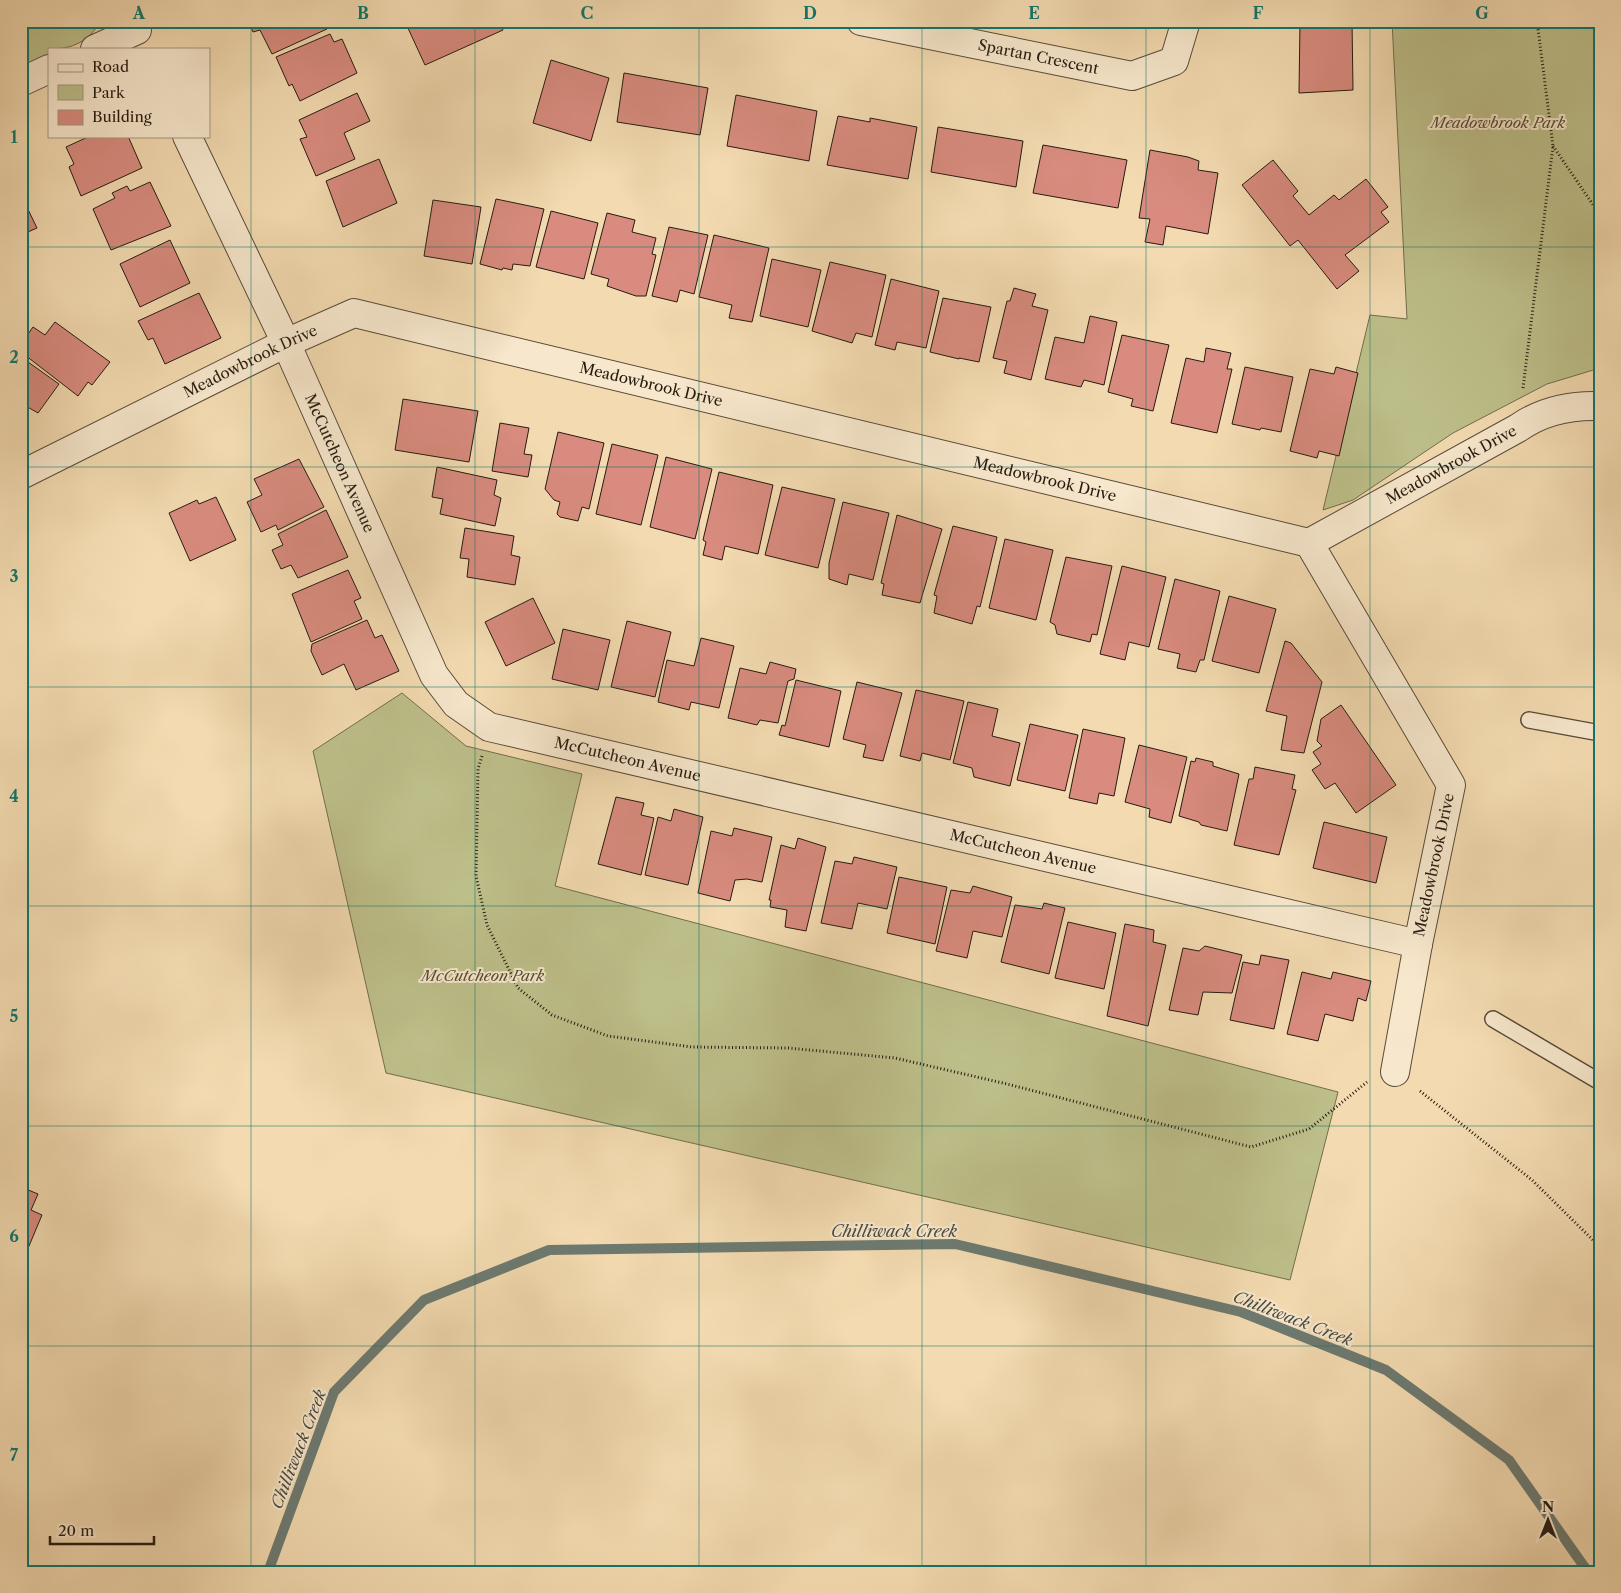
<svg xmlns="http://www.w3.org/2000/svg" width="1621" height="1593" font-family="'Libre Caslon Text',serif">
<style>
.green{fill:#bdbf8a;stroke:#726d4e}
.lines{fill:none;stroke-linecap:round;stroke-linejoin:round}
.stream{stroke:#6d7a71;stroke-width:10}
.building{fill:#d88b7e;stroke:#261b11}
.service-casing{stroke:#594b39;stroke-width:18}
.minor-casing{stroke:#594b39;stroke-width:30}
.path{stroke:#261b11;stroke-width:3;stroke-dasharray:1 2.5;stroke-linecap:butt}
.service{stroke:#f7e7cc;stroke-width:15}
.minor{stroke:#f7e7cc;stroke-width:28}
.grid{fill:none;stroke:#0f766e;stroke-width:1;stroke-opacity:0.55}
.labels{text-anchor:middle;stroke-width:4;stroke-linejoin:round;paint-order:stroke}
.street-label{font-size:15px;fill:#261b11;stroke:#f7e7cc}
.park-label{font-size:15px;font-style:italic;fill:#534c35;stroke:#f7e7cc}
.water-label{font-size:16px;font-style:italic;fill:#494b41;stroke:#f7e7cc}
.neatline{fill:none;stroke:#0f766e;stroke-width:2}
.grid-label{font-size:16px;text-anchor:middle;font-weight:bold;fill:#0f766e}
</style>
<rect width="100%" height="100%" fill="#f3dab0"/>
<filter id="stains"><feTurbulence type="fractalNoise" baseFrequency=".004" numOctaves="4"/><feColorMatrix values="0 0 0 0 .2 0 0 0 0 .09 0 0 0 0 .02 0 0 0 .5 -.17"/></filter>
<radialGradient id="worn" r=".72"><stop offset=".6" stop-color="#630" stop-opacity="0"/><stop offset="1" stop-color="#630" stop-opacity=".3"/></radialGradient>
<path class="green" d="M21 21H101C88 42 73 49 49 49V56L28 65 21 50Z
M1392 21H1600V368L1547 384 1453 433 1353 500 1323 510 1370 315 1407 319Z
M402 693 466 746 582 774 555 886 1338 1092 1290 1280 386 1073 313 751Z"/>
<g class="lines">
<path class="stream" d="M268 1572 334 1392 424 1300 549 1250 955 1244 1241 1312 1386 1370 1509 1460 1588 1572"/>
</g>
<path class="building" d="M248 21H324L327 29 272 54 260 30 253 32Z
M417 21H499L503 30 425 65 407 26Z
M1300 21H1352L1353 90 1299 93Z
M330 34 334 42 342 39 357 73 300 101 292 84 289 86 276 57Z
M551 60 609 78 591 141 533 123Z
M624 73 708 88 700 135 617 122Z
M357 93 370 121 344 133 355 159 316 176 300 139 307 137 299 120Z
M736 95 817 111 809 161 727 146Z
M838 116 870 122V118L917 127 908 179 827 165Z
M938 127 1023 141 1016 187 931 172Z
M90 136H128L142 168 81 196 69 167 74 164 66 147Z
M1043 145 1127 160 1118 208 1033 193Z
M1150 150 1188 157 1199 161 1198 170 1218 173 1208 234 1166 226 1163 245 1145 242 1150 219 1139 218Z
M379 159 397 203 343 227 326 181Z
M1273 160 1298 191 1293 196 1309 215 1334 195 1339 200 1366 179 1388 207 1381 212 1389 222 1345 255 1359 271 1337 289 1298 240 1290 246 1242 185Z
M150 182 171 226 111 250 93 209 115 198 112 193 127 186 130 191Z
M21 195 37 228 21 235Z
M496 199 544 209 530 266 513 264 512 270 503 268 502 270 480 264Z
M433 200 481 207 472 264 424 256Z
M551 211 598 223 584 279 536 267Z
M607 213 635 220 632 232 656 238 652 254 656 255 646 296H636L607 286 609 279 591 274Z
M669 227 708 235 694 294 680 290 677 302 652 296Z
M714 235 769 248 752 322 729 318 732 305 699 297Z
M170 240 190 283 140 307 120 264Z
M772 259 821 270 808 327 760 316Z
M830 262 886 275 872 337 856 333 852 343 812 331Z
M891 279 939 291 926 348 897 342 895 350 875 345Z
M1014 288 1036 294 1032 306 1048 310 1031 380 1004 373 1007 361 993 358 1007 301H1010Z
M199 293 221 338 165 364 153 338 148 340 138 321Z
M943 298 991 307 979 362 959 358V359L930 352Z
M1090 316 1117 322 1104 385 1084 380 1081 387 1045 379 1055 337 1084 343Z
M55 322 110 362 92 385 88 382 78 396 21 352V344L33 327 45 335Z
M1122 335 1169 345 1153 411 1131 406 1133 399 1108 392Z
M1206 348 1231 353 1227 369H1232L1217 433 1171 423 1186 358 1204 362Z
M21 357 59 384 38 413 24 405 21 409Z
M1245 367 1293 377 1281 432 1261 428 1260 430 1232 424Z
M1336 367 1358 373 1339 456 1319 451 1317 458 1290 451 1310 369 1334 374Z
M403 399 478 411 469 462 395 450Z
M500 423 529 428 524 454 532 455 528 477 492 471Z
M558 432 604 443 589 509 582 507 578 521 560 517 557 514 560 502 554 500 545 489Z
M612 444 658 455 641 525 596 514Z
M666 457 712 469 695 539 650 527Z
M299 459 324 507 278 530 276 525 261 532 247 502 262 495 254 479Z
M437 467 497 480 494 495 501 498 495 526 440 514 443 499 432 497Z
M719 472 773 485 758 554 725 546 722 560 703 555 706 542 703 540Z
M782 487 835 499 818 568 765 555Z
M216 497 236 540 190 561 169 513 197 500 199 504Z
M843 502 889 513 873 580 849 574 847 585 829 579V563Z
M326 510 348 557 298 578 291 565 281 569 272 550 283 545 278 534Z
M897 515 942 529 920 603 882 595 884 584 881 583Z
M953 526 997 537 980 607 977 606 972 624 934 613 937 596 934 595Z
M465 528 514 536 511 555 520 557 515 585 467 577 469 559 460 558Z
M1005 539 1053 550 1036 620 989 608Z
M1066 557 1112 566 1097 635 1092 634 1090 642 1057 634 1055 625 1050 622Z
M1122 566 1166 577 1149 647 1129 642 1125 660 1100 654Z
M348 570 361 598 354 601 362 619 311 642 292 594Z
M1175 579 1220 591 1204 660H1200L1196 672 1177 668 1180 654 1158 649Z
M1229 596 1276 609 1259 673 1212 661Z
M533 598 555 643 506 666 485 622Z
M367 620 375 638 382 635 399 671 356 690 344 664 322 675 311 651 312 644Z
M627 621 671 632 655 697 611 687Z
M563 629 610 640 598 690 552 679Z
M701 638 734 646 719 708 691 702 689 710 658 702 667 660 694 666Z
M1285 641 1291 643 1322 682 1304 753 1281 750 1287 716 1266 711Z
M770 662 796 669 794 679 788 681 778 723 760 720 757 725 728 718 740 668 766 674Z
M796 680 841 691 829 747 779 735 782 725 785 726Z
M857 682 902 693 883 761 863 757 866 745 843 739Z
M916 690 964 701 950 760 922 753 920 761 900 756Z
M968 702 998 709 992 736 1020 743 1010 786 974 777 972 768 953 763Z
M1341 705 1396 785 1356 813 1335 783 1325 789 1312 770 1321 764 1313 752 1322 746 1317 741 1321 719Z
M1030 724 1078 735 1065 791 1017 780Z
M1083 729 1125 738 1114 796 1099 793 1097 804 1069 798Z
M1139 745 1187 757 1171 823 1149 817 1150 809 1125 802Z
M1196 758 1213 762V766L1239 774 1227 831 1201 825 1199 822 1179 816 1191 761 1195 762Z
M1255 767 1295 775 1292 789 1296 790 1279 855 1234 845 1249 779H1253Z
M616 797 644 803 641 815 654 818 641 875 598 864Z
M674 809 703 817 688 885 645 875 658 817 671 821Z
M1324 822 1387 837 1376 883 1313 868Z
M734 828 772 837 762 882 747 879 735 880 730 901 698 893 711 831 732 836Z
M798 838 826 847 806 931 785 927 787 910 770 907 771 900H769L781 845 795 849Z
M854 857 897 867 887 909 858 903 852 929 821 923 835 861 852 864Z
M899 877 947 887 935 944 887 933Z
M973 886 1012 897 1002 937 973 931 967 958 936 951 951 890 970 893Z
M1044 903 1065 908 1049 974 1001 962 1015 905 1042 909Z
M1068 922 1116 933 1104 989 1055 978Z
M1125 924 1154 930 1153 942 1166 945 1148 1026 1107 1016Z
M1205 946 1242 955 1232 993 1203 992 1198 1015 1169 1010 1183 948 1199 951Z
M1261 955 1289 960 1274 1029 1230 1020 1243 962 1259 965Z
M1302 972 1331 979 1333 972 1371 981 1366 1001 1358 998 1353 1021 1325 1014 1318 1041 1287 1034Z
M21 1187 38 1194 31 1210 42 1215 21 1265Z"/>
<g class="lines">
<g class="service-casing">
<path id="service" d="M1529 720 1600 733
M1493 1019 1600 1082"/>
</g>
<g class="minor-casing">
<g id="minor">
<path id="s1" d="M861 21 1132 76 1174 61 1186 21"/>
<path d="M95 49 137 30"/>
<path d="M21 82 49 69"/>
<path id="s2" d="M187 136 286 343 434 675 456 704 489 727 1418 944"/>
<path id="s3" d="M21 475 286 343 354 313 1309 543 1518 428C1542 411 1571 405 1600 406"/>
<path d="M1309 543 1451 785 1418 944 1395 1072"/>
</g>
</g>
<path class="path" d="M1553 146 1600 215
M1523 388 1553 146 1537 21
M482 756 478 769 476 876 487 925 518 988 552 1015 608 1036 692 1047 788 1048 895 1058 1007 1084 1251 1147 1309 1129 1367 1082
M1420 1091 1532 1180 1600 1247"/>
<use href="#service" class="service"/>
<use href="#minor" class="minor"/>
</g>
<path class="grid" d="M251 21V1572M475 21V1572M699 21V1572M922 21V1572M1146 21V1572M1370 21V1572M21 247H1600M21 467H1600M21 687H1600M21 906H1600M21 1126H1600M21 1346H1600"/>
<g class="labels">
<g class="street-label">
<text dy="5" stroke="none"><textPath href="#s1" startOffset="181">Spartan Crescent</textPath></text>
<text dy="5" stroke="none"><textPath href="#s3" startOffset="256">Meadowbrook Drive</textPath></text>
<text dy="5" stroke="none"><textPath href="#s3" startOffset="676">Meadowbrook Drive</textPath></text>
<text dy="5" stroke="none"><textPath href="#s2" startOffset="361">McCutcheon Avenue</textPath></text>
<text dy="5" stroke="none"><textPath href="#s3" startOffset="1515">Meadowbrook Drive</textPath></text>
<text dy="5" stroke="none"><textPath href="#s3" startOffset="1081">Meadowbrook Drive</textPath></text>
<text dy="5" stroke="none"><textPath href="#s2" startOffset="812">McCutcheon Avenue</textPath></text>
<text dy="5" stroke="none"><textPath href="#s2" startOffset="1218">McCutcheon Avenue</textPath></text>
<text transform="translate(1434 865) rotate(-78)" y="5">Meadowbrook Drive</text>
</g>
<g class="park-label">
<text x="1498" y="128">Meadowbrook Park</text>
<text x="483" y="981">McCutcheon Park</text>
</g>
<g class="water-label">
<text x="894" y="1237">Chilliwack Creek</text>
<text transform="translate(1293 1318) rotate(21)" y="6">Chilliwack Creek</text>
<text transform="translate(298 1449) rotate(-69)" y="6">Chilliwack Creek</text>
</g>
</g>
<rect width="1621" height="1593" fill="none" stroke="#f3dab0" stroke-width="55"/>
<rect x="48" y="48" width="162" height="90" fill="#f7e7cc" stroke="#a39581"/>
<rect x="58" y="64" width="25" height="8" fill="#f7e7cc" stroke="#a39581"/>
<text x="92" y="72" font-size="15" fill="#261b11">Road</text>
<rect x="58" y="85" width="25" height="15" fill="#bdbf8a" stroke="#a39581"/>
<text x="92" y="98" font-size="15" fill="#261b11">Park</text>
<rect x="58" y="110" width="25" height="15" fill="#d88b7e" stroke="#a39581"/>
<text x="92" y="122" font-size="15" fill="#261b11">Building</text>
<g transform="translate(1548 1520)" stroke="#f7e7cc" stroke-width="4" paint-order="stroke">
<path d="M0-4L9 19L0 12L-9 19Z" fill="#261b11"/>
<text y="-8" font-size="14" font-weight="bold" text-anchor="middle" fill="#261b11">N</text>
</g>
<path d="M50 1536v8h104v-8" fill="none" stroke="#261b11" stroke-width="2.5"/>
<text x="58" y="1536" font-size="15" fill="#261b11" stroke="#f7e7cc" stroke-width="4" paint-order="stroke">20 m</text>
<rect x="28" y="28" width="1566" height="1538" class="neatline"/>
<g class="grid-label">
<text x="139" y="19">A</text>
<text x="363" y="19">B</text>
<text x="587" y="19">C</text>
<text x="810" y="19">D</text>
<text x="1034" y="19">E</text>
<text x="1258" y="19">F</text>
<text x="1482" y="19">G</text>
<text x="14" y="143">1</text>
<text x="14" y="363">2</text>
<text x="14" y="582">3</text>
<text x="14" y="802">4</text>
<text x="14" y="1022">5</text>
<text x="14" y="1242">6</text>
<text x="14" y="1461">7</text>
</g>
<rect width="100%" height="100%" filter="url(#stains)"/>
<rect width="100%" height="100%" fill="url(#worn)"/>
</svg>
